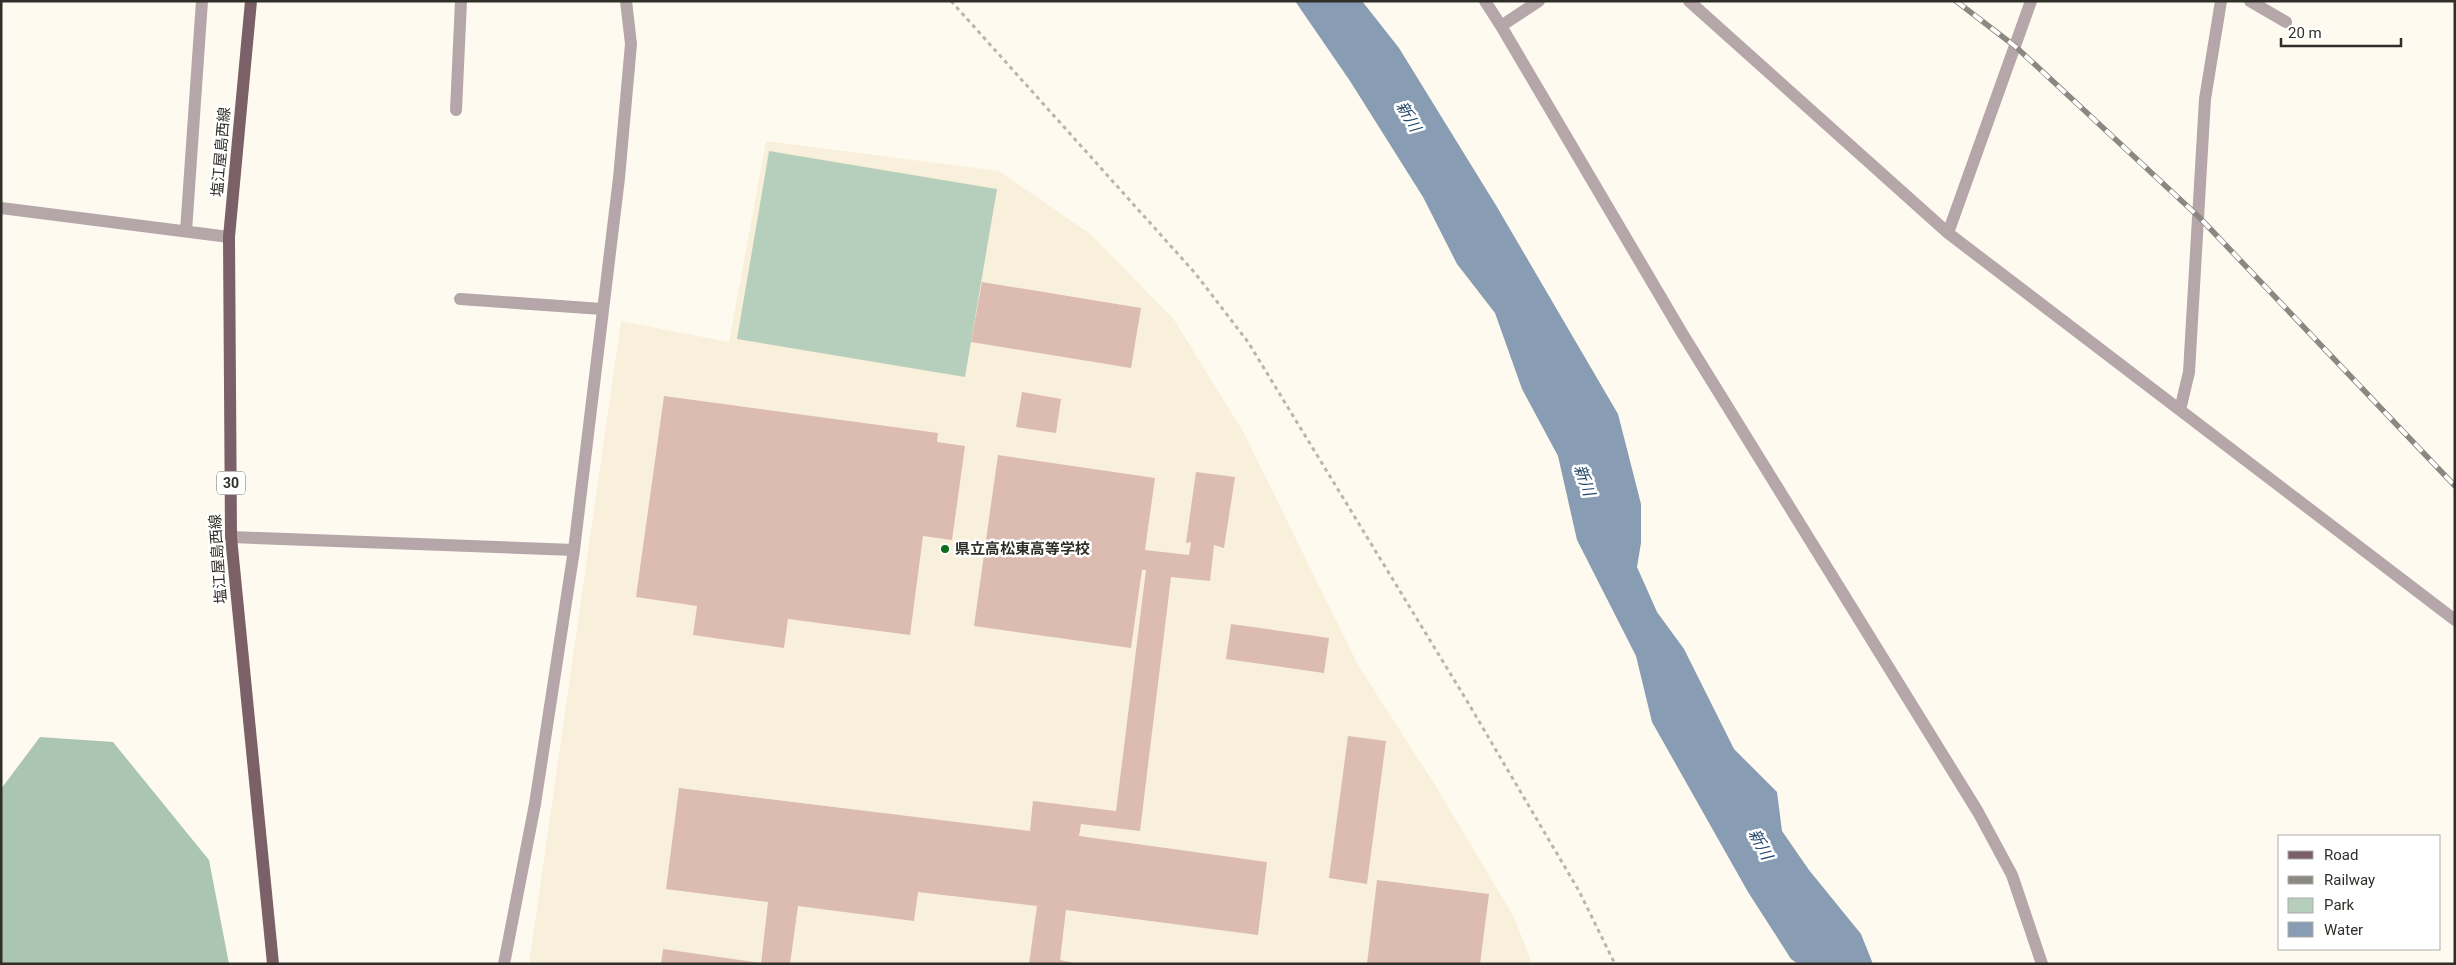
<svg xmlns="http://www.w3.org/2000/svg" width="2456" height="965" font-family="Roboto,'Noto Sans JP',sans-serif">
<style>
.built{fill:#f9f0dc}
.green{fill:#b6cfbd}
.forest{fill:#aac5b1}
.water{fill:#889db3}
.building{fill:#dcbbb0}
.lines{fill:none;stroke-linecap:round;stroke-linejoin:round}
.path{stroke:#bab6ad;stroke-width:3;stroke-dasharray:4 4;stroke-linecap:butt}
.minor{stroke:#b5a6aa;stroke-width:12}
.primary{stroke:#7b6167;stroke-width:12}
.rail-casing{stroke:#8b8881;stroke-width:5.5}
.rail{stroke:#fff;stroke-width:4;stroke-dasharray:11;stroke-linecap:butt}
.poi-dot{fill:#0a6e1d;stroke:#fff;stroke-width:2}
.labels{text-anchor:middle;stroke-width:5;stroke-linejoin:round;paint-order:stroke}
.shield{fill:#fff;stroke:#6e6d69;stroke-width:1}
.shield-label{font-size:14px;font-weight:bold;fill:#302e29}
.street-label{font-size:15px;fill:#302e29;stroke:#fff}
.poi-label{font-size:15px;font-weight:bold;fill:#302e29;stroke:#fff;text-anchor:start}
.water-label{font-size:16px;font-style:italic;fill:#26486b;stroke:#fff}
</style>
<rect width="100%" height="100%" fill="#fffaef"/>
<path class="built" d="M766 141 999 171 1089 233 1173 318 1244 433 1358 665 1437 788 1514 917 1532 964H529L621 321 729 342Z"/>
<path class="green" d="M769 151 997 189 965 377 737 339Z"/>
<path class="forest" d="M40 737 113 742 209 860 229 964H1V789Z"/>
<path class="water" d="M1295 1H1362L1399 48 1497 207 1618 414 1641 504V543L1637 567 1657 612 1684 649 1734 749 1777 792 1782 831 1809 870 1861 934 1873 964H1798L1791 959 1748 892 1652 722 1636 656 1577 540 1558 456 1522 389 1495 313 1457 264 1423 197 1350 81Z"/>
<path class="building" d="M982 282 1141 308 1131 368 971 342Z
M1022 392 1061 399 1056 433 1016 427Z
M664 396 938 433 937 442 965 446 952 540 923 536 910 635 788 619 784 648 693 635 697 606 636 597Z
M998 455 1155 478 1145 550 1189 555 1191 542 1186 543 1196 472 1235 477 1224 548 1214 545 1210 581 1171 577 1140 831 1081 824 1079 836 1267 862 1258 935 1066 910 1060 960 1078 964H1029L1037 906 918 892 914 921 798 906 790 964H761L768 902 666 889 679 788 1030 831 1033 801 1116 811 1146 570H1142L1131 648 974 626Z
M1231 624 1329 638 1324 673 1226 659Z
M1348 736 1386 741 1367 884 1329 878Z
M1377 880 1489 894 1480 964H1367Z
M663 949 761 963V964H661Z"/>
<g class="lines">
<path class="path" d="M951 1 1195 273 1248 342 1467 701 1579 891 1615 964"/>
<path class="minor" d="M1485 1 1501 26 1682 333 1978 812 2012 875 2042 964
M1689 1 1948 233 2455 620
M2250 1 2286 22
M1501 26 1539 1
M456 110 461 1
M1 208 229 237
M186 231 202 1
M1948 233 2031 1
M460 299 602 309
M2180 410 2189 372 2205 99 2221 1
M231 537 574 550
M504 964 535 804 574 550 619 178 631 44 626 1"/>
<path class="primary" d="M251 1 229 237 231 537 273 964"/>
<g class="rail-casing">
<path id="rail" d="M1956 1 2016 47 2199 217 2455 486"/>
</g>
<use href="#rail" class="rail"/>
</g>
<circle class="poi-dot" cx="945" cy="549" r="5"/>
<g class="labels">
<rect class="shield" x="217" y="471.5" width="28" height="23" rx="4"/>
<g class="shield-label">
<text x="231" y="488">30</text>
</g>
<g class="street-label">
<text transform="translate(221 152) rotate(-85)" y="5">塩江屋島西線</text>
<text transform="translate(218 559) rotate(-94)" y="5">塩江屋島西線</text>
</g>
<g class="poi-label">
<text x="955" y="554">県立高松東高等学校</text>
</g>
<g class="water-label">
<text transform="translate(1409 116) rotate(60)" y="6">新川</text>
<text transform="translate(1585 480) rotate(70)" y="6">新川</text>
<text transform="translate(1761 844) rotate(62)" y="6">新川</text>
</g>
</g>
<rect width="2456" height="965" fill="none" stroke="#302e29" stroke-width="5"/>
<rect x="2278" y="835" width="162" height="115" fill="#ffffff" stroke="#acaba9"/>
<rect x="2288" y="851" width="25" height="8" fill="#7b6167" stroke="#acaba9"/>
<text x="2324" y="860" font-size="15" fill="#302e29">Road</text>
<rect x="2288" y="876" width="25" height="8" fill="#8b8881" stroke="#acaba9"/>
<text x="2324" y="885" font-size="15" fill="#302e29">Railway</text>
<rect x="2288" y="898" width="25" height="15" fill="#b6cfbd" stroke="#acaba9"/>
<text x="2324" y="910" font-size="15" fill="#302e29">Park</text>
<rect x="2288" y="922" width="25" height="15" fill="#889db3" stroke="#acaba9"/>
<text x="2324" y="935" font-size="15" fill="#302e29">Water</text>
<path d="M2281 38v8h120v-8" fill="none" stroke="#302e29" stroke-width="2.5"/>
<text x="2288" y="38" font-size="15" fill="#302e29" stroke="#ffffff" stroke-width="4" paint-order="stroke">20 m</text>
</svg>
